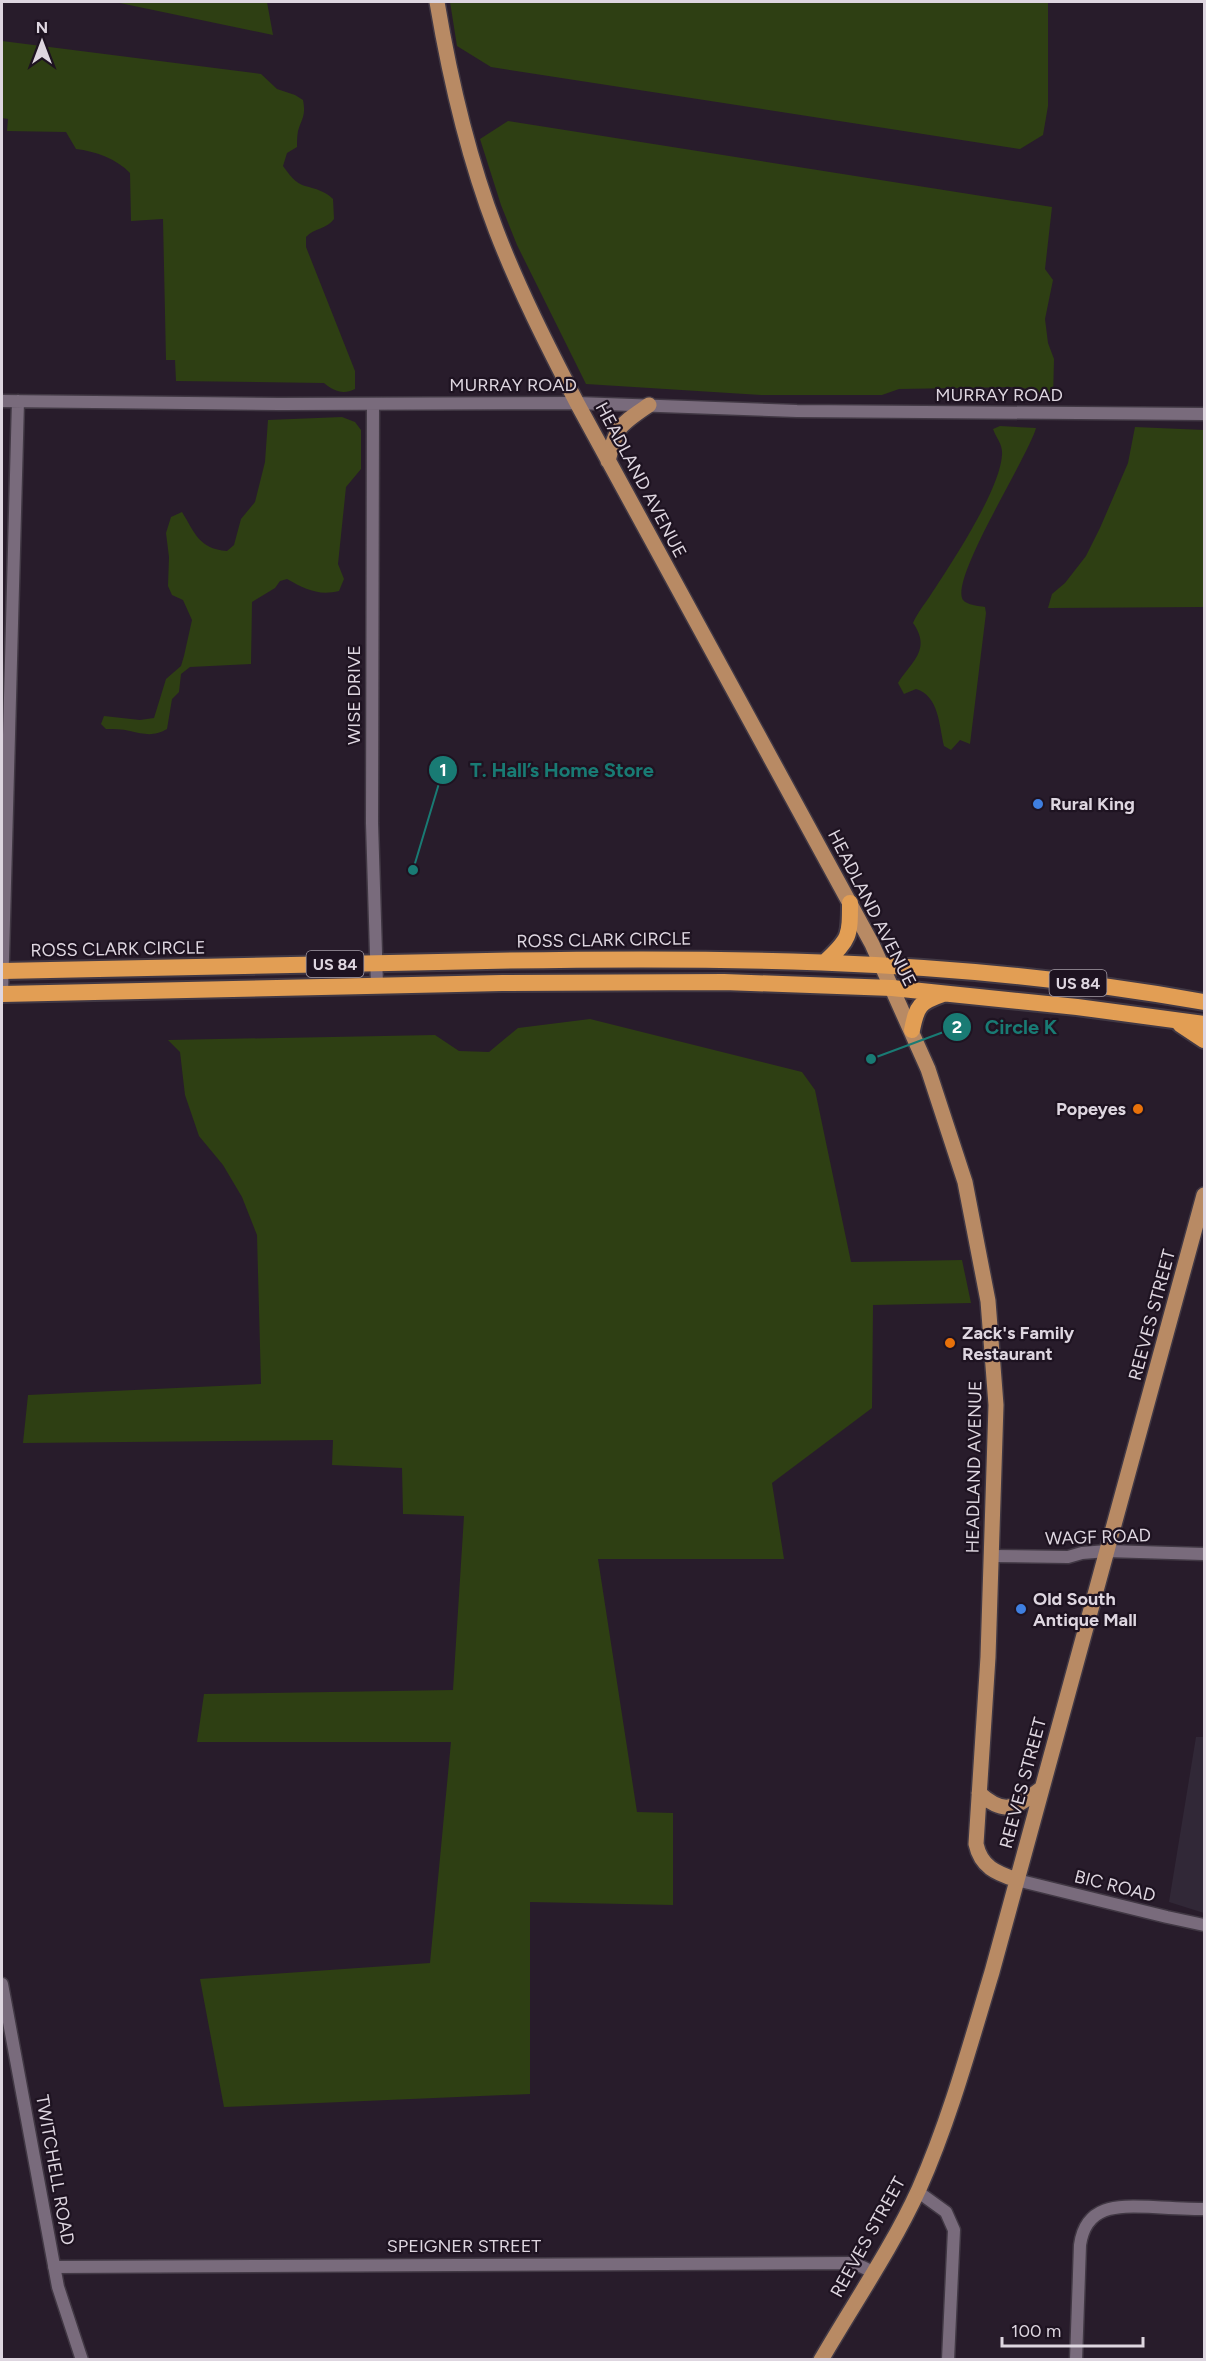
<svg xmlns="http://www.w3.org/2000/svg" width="1206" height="2361" font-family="Figtree,sans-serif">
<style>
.education{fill:#312837}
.green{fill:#2e3f13}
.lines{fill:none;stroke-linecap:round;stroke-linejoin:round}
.minor-casing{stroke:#413844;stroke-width:15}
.major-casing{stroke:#413844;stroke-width:18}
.highway-casing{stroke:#413844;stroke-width:20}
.minor{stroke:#796b7c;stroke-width:12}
.major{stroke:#b88a64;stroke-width:15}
.highway{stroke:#e29e54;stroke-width:16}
.shop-dot{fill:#3f7fe0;stroke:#1e1321;stroke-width:2}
.food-dot{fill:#e8710a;stroke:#1e1321;stroke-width:2}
.labels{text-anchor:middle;stroke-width:4.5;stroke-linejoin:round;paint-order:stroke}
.shield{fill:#1e1321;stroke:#a49ca7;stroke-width:1.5}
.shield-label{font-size:16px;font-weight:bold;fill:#ded6e0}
.street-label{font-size:18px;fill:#ded6e0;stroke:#1e1321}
.poi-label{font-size:18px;font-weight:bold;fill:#ded6e0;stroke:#1e1321;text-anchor:start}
.leader{fill:none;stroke:#197b74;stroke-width:2}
.callout-dot{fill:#197b74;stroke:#1e1321;stroke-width:2}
.mark-label{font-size:18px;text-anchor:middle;font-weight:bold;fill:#fff}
.callout-label{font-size:20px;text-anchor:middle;font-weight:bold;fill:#197b74;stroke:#1e1321;stroke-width:4.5;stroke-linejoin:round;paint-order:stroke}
</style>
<rect width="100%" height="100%" fill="#281c2b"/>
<path class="education" d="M1196 1737H1204V1913L1169 1902Z"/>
<path class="green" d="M115 2H267L273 35Z
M450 2H1048V106L1043 135 1020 149 491 67 457 46Z
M2 41 261 74 277 89 295 95 303 100C306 116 302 118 298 131 297 136 297 142 297 147L287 153 283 166C288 173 296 184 305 186 316 189 325 191 333 199L334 219C327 229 314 228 306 237V247L355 371V389C343 395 334 391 324 383L176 381 175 360H166L163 219 131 221 130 173C117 159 95 151 76 149L66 132 7 131 8 119 2 118Z
M508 121 1052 207 1045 269 1053 280 1045 319 1048 343 1054 359 1053 398C1039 398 1031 388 1018 387L899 389 882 395H761L586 384 517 245 501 205 480 139Z
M342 417 355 422 361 430V469L346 487 338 564 344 579 339 591C318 596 305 589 287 579L280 581 275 588 252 602 251 664 190 667 181 674 179 692 172 699 167 729C153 737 144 734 130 731 122 729 113 729 106 729L101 724 104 716 140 720 154 718 166 679 181 666 184 656 192 620 183 600 172 595 168 586 169 557 166 533 171 517 182 512C195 533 199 549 227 551L234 545 241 519 255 502 265 462 268 420Z
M1000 426 1036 428C1028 457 949 580 963 600 967 605 979 606 985 607L986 613 970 744 960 740 951 750 944 746C939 725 939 696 916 689L904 694 898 683C911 662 932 650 913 623 918 612 924 605 930 596 951 564 1000 490 1002 455 1003 444 996 438 993 429Z
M1135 427 1204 430V607L1048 608 1052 594 1065 583 1086 556 1100 528 1128 463Z
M590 1019 802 1072 815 1090 851 1262 962 1260 971 1303 873 1305 872 1408 772 1483 784 1559H598L637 1812 673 1813V1905L530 1902V2094L224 2107 200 1979 430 1963 451 1742H197L204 1694 453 1690 464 1516 403 1514 402 1468 332 1465 333 1440 23 1443 28 1395 261 1384 257 1235 242 1197 223 1165 199 1136 185 1095 180 1052 168 1040 435 1035 459 1051 489 1052 518 1028Z"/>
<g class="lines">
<g class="minor-casing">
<path id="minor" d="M2 401 279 404 577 403 797 411 1204 414
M373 404 372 823 377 986
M2 994 18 401
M992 1556 1068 1557 1082 1553 1107 1551 1204 1554
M1017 1880 1167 1917 1204 1925
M2 1984 58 2287 82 2360
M917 2191 946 2212 954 2230 948 2360
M54 2267 854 2263 873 2272
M1076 2360 1080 2245C1086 2203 1120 2206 1153 2207 1170 2208 1187 2209 1204 2209"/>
</g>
<g class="major-casing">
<path id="major" d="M437 2C450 79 468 157 496 230 519 290 548 347 577 403L872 944 928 1069 965 1182 988 1301 996 1405 988 1657 976 1844C981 1867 996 1873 1017 1880
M608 461C616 426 620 425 649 405
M979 1793C1006 1817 1015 1807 1041 1789
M821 2360C854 2303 892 2248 919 2189 950 2119 970 2045 992 1972L1204 1195"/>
</g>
<g class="highway-casing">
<path id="highway" d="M825 962C850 939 850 936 850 903
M2 971C147 968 292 965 438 962 695 956 949 956 1204 1002
M2 994 502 983 724 982 892 988 1077 1007 1204 1024
M1180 1024 1204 1040
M912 1030C917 1005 920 1002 943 994"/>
</g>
<use href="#minor" class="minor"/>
<use href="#major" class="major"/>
<use href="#highway" class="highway"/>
</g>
<g class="shop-dot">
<circle cx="1038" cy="804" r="6"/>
<circle cx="1021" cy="1609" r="6"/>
</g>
<g class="food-dot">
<circle cx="1138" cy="1109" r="6"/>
<circle cx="950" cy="1343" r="6"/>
</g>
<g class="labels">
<g class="shield">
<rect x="306.5" y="951" width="57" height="26" rx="4.5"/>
<rect x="1049.5" y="970" width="57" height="26" rx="4.5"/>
</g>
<g class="shield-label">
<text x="335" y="970">US 84</text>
<text x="1078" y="989">US 84</text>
</g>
<g class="street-label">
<text x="513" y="391">MURRAY ROAD</text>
<text x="999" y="401">MURRAY ROAD</text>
<text transform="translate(641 480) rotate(62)" y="6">HEADLAND AVENUE</text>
<text transform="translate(354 695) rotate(-90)" y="6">WISE DRIVE</text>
<text transform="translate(872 908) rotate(63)" y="6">HEADLAND AVENUE</text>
<text transform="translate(604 940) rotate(-1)" y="6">ROSS CLARK CIRCLE</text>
<text transform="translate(118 949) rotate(-1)" y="6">ROSS CLARK CIRCLE</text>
<text transform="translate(1152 1315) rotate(-75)" y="6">REEVES STREET</text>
<text transform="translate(974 1467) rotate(-89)" y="6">HEADLAND AVENUE</text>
<text transform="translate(1098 1537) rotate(-2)" y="6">WAGF ROAD</text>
<text transform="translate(1023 1783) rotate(-75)" y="6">REEVES STREET</text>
<text transform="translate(1115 1886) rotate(14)" y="6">BIC ROAD</text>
<text transform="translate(55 2170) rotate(80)" y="6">TWITCHELL ROAD</text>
<text transform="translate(868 2237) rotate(-61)" y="6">REEVES STREET</text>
<text x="464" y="2252">SPEIGNER STREET</text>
</g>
<g class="poi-label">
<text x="1050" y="810">Rural King</text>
<text x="1126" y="1115" text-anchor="end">Popeyes</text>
<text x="962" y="1339">Zack's Family<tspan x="962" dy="21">Restaurant</tspan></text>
<text x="1033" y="1605">Old South<tspan x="1033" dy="21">Antique Mall</tspan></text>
</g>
</g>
<path class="leader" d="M413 870L443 770M871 1059L957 1027"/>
<g class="callout-dot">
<circle cx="413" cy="870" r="6"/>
<circle cx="871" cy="1059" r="6"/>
<circle cx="443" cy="770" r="15"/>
<circle cx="957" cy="1027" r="15"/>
</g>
<g class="mark-label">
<text x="443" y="776">1</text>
<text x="957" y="1033">2</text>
</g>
<g class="callout-label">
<text x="562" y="777">T. Hall’s Home Store</text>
<text x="1021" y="1034">Circle K</text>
</g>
<rect width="1206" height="2361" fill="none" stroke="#ded6e0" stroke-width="6"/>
<g transform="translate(42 42)" stroke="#1e1321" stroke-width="4.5" paint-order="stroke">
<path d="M0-4.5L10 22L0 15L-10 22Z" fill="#ded6e0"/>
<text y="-9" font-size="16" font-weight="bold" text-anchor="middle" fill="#ded6e0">N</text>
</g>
<path d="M1002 2337v9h141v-9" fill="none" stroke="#ded6e0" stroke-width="3"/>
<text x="1011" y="2337" font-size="18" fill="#ded6e0" stroke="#1e1321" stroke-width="4.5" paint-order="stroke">100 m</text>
</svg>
